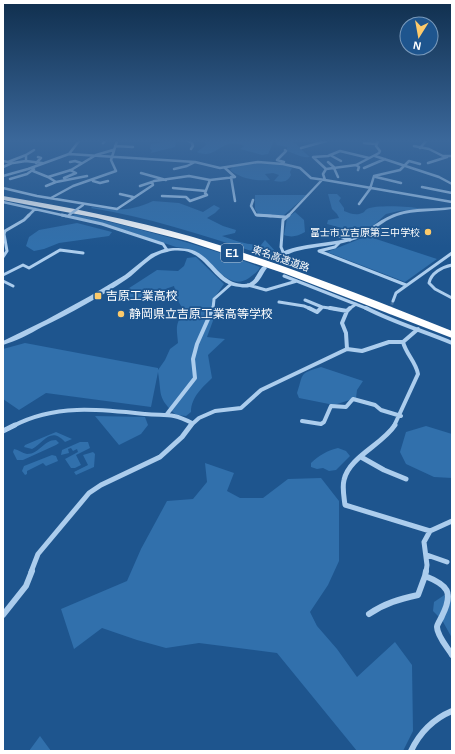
<svg xmlns="http://www.w3.org/2000/svg" width="455" height="754" font-family="Arial,'Noto Sans JP',sans-serif">
<style>
.green{fill:#3170ac}
.lines{fill:none;stroke-linecap:round;stroke-linejoin:round}
.minor-tunnel-far1{stroke:#406e9f;stroke-width:3;stroke-dasharray:3 1.5;stroke-linecap:butt}
.minor-tunnel{stroke:#406e9f;stroke-width:4;stroke-dasharray:4 2;stroke-linecap:butt}
.minor-far4{stroke:#accded;stroke-width:2.5}
.minor-far3{stroke:#accded;stroke-width:3}
.minor-far2{stroke:#accded;stroke-width:4}
.minor-far1{stroke:#accded;stroke-width:5}
.minor{stroke:#accded;stroke-width:6}
.tertiary{fill:#accded;fill-rule:evenodd}
.motorway{fill:#fff;fill-rule:evenodd}
.minor-bridge{stroke:#accded;stroke-width:2.5}
.poi-dot{fill:#fcca6b;stroke:#1e558e;stroke-width:1.5}
.labels{text-anchor:middle;stroke-width:3.5;stroke-linejoin:round;paint-order:stroke}
.far-poi-label{font-size:10px;fill:#fff;stroke:#1e558e;text-anchor:end}
.far-street-label{font-size:10px;fill:#fff;stroke:#1e558e}
.shield{fill:#1e558e;stroke:#bcccdd;stroke-width:1}
.shield-label{font-size:11px;font-weight:bold;fill:#fff}
.poi-label{font-size:12px;fill:#fff;stroke:#1e558e;text-anchor:start}
</style>
<rect width="100%" height="100%" fill="#1e558e"/>
<path class="green" d="M172 141 176 142 175 147 151 153 152 150 150 149 151 144Z
M204 141H274L268 154 262 155 240 149 244 146C221 135 218 161 197 152L206 145Z
M277 141C302 141 294 145 310 157 302 158 295 154 287 151V147L277 145 275 142Z
M252 163 283 164 292 168 290 172 291 175C287 183 282 182 274 181L279 175 273 173 265 174 270 180C255 181 242 179 230 170L233 167Z
M328 194H337L341 198 339 201 344 208V211C349 213 356 216 362 213 364 213 365 210 367 209 375 205 411 206 420 209L399 211 386 214 375 224 360 233 327 224 328 220 339 218 337 214 332 209Z
M255 195H307L283 216 258 214 255 209Z
M153 201 179 203 203 212 214 205 220 208 215 213 207 218 223 226 236 230 235 233 222 236C235 241 248 245 261 245L265 240 276 252 274 254H261C205 236 149 217 91 208L92 207C117 210 129 212 153 201Z
M295 212 304 220 305 232C298 236 292 238 284 235L287 218Z
M75 214C137 228 200 244 260 267 258 272 253 275 249 278 229 292 214 263 200 254 193 249 185 248 176 247L110 225 72 216Z
M77 223 112 232 109 236 59 243 44 249 34 251 26 246 29 237 39 230Z
M367 236 437 259 405 282 327 252Z
M196 257 224 284 212 301 214 318 207 337 225 339 208 355 212 378C203 387 191 397 191 412L186 416 176 415C157 397 162 396 158 372L151 407 46 393 19 410 3 399V349L25 343 158 368V370L165 360 170 349 178 343C177 330 174 323 185 312L178 301 174 286C153 293 149 301 125 296L123 292 157 270 178 271 184 266 187 258Z
M321 367 363 381 357 390 356 398 334 405 299 398 297 393C304 373 298 374 321 367Z
M95 416 145 417 148 425 141 434 119 445Z
M426 426 452 434V478L434 477 406 464 400 452 406 432Z
M56 432 72 439 65 442C50 426 44 443 32 449L24 447 25 445Z
M56 440 59 443 56 445 23 460H17L13 452 14 449C19 450 22 453 27 454 40 454 43 440 56 440Z
M80 442H88L90 448 76 455 81 465 75 468H71L65 459 78 452 77 449 73 451 71 448 68 449 69 453 61 455 62 450Z
M338 448 346 451 350 456 336 470 329 471 323 468 317 469 311 467V463C318 456 328 450 338 448Z
M93 452 95 454 94 467 76 475 74 472 88 465 83 455Z
M52 455 56 456 58 461 46 466 43 463 27 471V474L25 475 22 471 24 466Z
M205 463 234 473 227 491 240 498H263L288 479 321 478 339 501V561L328 585 310 612 317 626 337 649 357 677 395 642 412 665 413 731 403 751H357L277 653 199 643 166 648 137 640 102 628 74 649 61 609 127 581 141 549 167 501 193 499 207 482Z
M446 594H452V638L442 620 433 611 434 602Z
M40 736 51 751H29Z"/>
<g class="lines">
<path class="minor-tunnel-far1" d="M390 309 393 301"/>
<path class="minor-tunnel" d="M389 314 391 308"/>
<path class="minor-far4" d="M188 141 192 143 193 146 191 149
M378 141 376 146 380 151 379 153 356 165 326 169 323 174 325 180 452 202
M103 143 105 141
M364 143 376 144
M115 146 133 147
M414 146 429 149 443 156H452
M301 148 326 141
M420 148 426 141
M69 154 79 141
M330 155 341 161
M375 156 439 177 452 184
M3 161 13 163 26 161 42 163
M26 161V155L34 150
M8 162 26 155
M70 162 75 161 81 163
M284 162 277 160 286 151 285 150
M328 162 335 168
M36 163 41 158 38 157
M428 163 447 157
M356 165 359 167 358 170
M3 167 12 163
M334 168 338 177
M364 168 385 159
M174 169 187 166 195 162
M326 169 313 157 328 156 340 151 369 158
M33 171 48 177 71 170 96 155 113 150
M141 173 166 180
M3 176 28 169 69 154 195 162 220 168 258 162 283 164 300 168 311 178 325 180
M231 177 235 201
M376 177 401 183
M64 178 76 173 70 170
M10 179 27 174 34 169
M93 181 100 183 108 181
M56 182 87 176
M46 186 56 182 48 177
M140 186 152 182
M422 187 452 193
M3 188 37 196 117 209 153 185 152 182 154 181 189 176 210 180 235 177 225 168
M173 188 206 191
M120 194 133 197
M162 196 186 197 190 201 207 195 205 193 210 180
M51 198 73 186 116 171 111 160 117 141
M253 200 251 206 256 215 271 216
M3 202 66 216
M359 204 370 189 374 176 400 170 409 161 420 164
M28 216 35 209
M288 216 321 181"/>
<path class="minor-far3" d="M62 215 102 224 163 244 167 250
M257 215 285 217
M319 231 335 234 350 240
M339 243 335 247 319 251 406 285
M283 252 281 247 283 220 289 215
M3 257 7 251 4 234 5 231 24 220 29 215
M452 265C442 267 431 273 429 283L435 289 452 298
M3 275 23 265 29 268 60 250 83 253
M284 276 368 309
M3 281 13 286
M248 285 266 290 297 281
M305 300 322 307
M393 301 396 293 452 253
M279 302 304 306 311 309
M213 309 214 299 231 284
M320 309 322 307 336 309
M349 309 356 304"/>
<path class="minor-far2" d="M309 308 317 312 321 308
M330 308 347 311 350 308
M366 308C393 322 423 331 452 343
M347 311 342 323 346 333 347 349
M167 414 195 378 193 359 197 344 213 308
M302 421 321 424 324 422 331 406 346 407 353 399 375 405 381 410 401 416
M13 426C54 404 99 409 145 414 166 416 171 412 192 423
M190 426 199 418 215 411 241 408 261 390 347 349 362 351 389 342H403
M394 426 418 374C416 362 406 354 403 342L418 329"/>
<path class="minor-far1" d="M395 425C382 445 349 457 344 480 342 488 344 497 345 505L430 531 452 521
M3 431 15 425
M361 457 384 470 406 479
M427 555 447 562
M31 572 38 554 89 493 101 485 160 457 182 437 191 425
M426 572 427 565 424 542 430 531"/>
<path class="minor" d="M425 576 426 571
M369 614C385 603 400 599 418 595L425 576C448 585 454 592 442 616 441 619 437 624 437 627 437 636 448 648 452 655
M3 615 26 586 32 571
M411 751C420 732 433 719 452 711"/>
<path class="tertiary" d="M452 207V209C434 212 415 210 397 216 382 221 372 233 357 239 337 246 317 246 297 251 290 252 280 260 274 259L273 258C291 242 329 245 352 237 369 231 381 217 400 212 417 207 435 209 452 207Z
M173 248C180 248 188 248 195 251 213 259 221 283 242 284 245 284 249 284 251 282 256 279 258 271 262 267L264 266 267 268C263 273 260 282 254 285 250 288 244 288 240 287 217 286 210 261 191 253 184 250 174 250 167 252 150 255 140 270 127 279 100 297 71 313 42 327 30 334 16 341 3 345V341L46 320 90 296 125 275 151 254 164 249Z"/>
<path class="motorway" d="M3 196C67 207 130 219 193 237 281 263 367 297 452 331V338L286 274 187 241 97 218 3 200Z"/>
<path class="minor-bridge" d="M69 215 83 205"/>
</g>
<linearGradient id="sky" x2="0" y2="1"><stop stop-color="#102f4e"/><stop offset="0.57" stop-color="#3b689b"/><stop offset="1" stop-color="#3b689b" stop-opacity="0"/></linearGradient>
<rect width="455" height="247" fill="url(#sky)"/>
<g class="poi-dot">
<circle cx="428" cy="232" r="4"/>
<rect x="94" y="292" width="8" height="8" rx="2"/>
<circle cx="121" cy="314" r="4"/>
</g>
<g class="labels">
<g class="far-poi-label">
<text x="420" y="236">富士市立吉原第三中学校</text>
</g>
<g class="far-street-label">
<text transform="translate(281 258) rotate(19)" y="4">東名高速道路</text>
</g>
<rect class="shield" x="221" y="244" width="22" height="18" rx="3"/>
<g class="shield-label">
<text x="232" y="257">E1</text>
</g>
<g class="poi-label">
<text x="106" y="300">吉原工業高校</text>
<text x="129" y="318">静岡県立吉原工業高等学校</text>
</g>
</g>
<rect width="455" height="754" fill="none" stroke="#ffffff" stroke-width="8"/>
<g transform="translate(419 36) rotate(191)"><circle r="19" fill="#1e558e" stroke="#7899bb"/>
<path d="M0-3L7 15L0 10L-7 15Z" fill="#fcca6b"/>
<text y="-6" font-size="11" font-weight="bold" text-anchor="middle" fill="#ffffff">N</text>
</g>
</svg>
